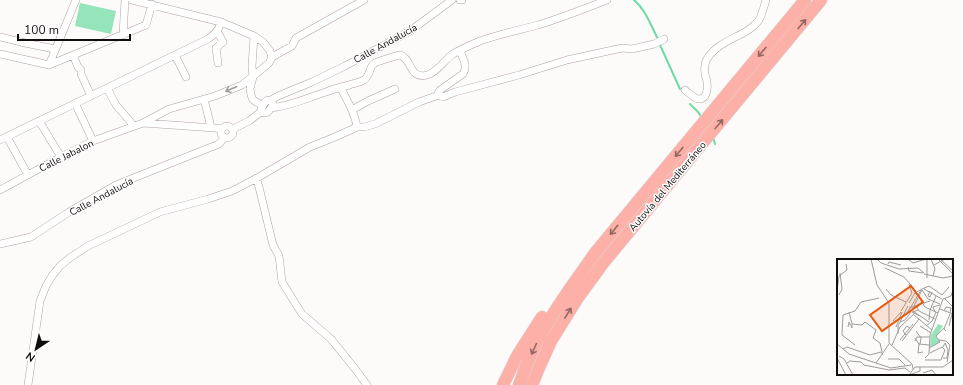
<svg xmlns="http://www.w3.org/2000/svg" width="963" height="385" font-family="'Nunito Sans',sans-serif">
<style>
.park{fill:#96e5ba}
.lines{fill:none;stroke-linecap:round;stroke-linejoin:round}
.stream{stroke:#6ddba4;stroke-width:2}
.street-casing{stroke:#afa3a1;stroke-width:8}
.highway-casing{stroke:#d9d8d8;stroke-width:13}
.street{stroke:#fff;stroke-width:7}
.highway{stroke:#fdb0a8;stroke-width:12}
.oneway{stroke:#936762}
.oneway2{stroke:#a09e9e}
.labels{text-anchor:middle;stroke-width:3;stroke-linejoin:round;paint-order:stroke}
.street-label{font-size:10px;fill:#110d0d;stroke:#fff}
.inset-road{fill:none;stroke:#9f9b9b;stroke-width:1}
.view{fill:#e8590c;fill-opacity:0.15;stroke:#e8590c;stroke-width:2}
.inset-edge{fill:none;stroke:#110d0d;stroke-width:2}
</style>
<rect width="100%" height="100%" fill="#fdfafa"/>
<path class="park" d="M80 3 116 11 111 34 75 26Z"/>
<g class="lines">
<path class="stream" d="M634 0C646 10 651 26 658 39
M660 45 680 89
M690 104 698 112 702 118
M713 137 715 144"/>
<g class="street-casing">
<path id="street" d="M132 0 221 22 254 36 263 42 270 51 272 57
M460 0H462
M217 31 223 42 216 48 218 63
M123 35 125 0
M254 36 252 66 253 77 250 89 251 95 253 100 263 106
M0 37 25 43 55 49
M460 51C463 59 468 66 463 74L440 90 438 93 441 96 443 97 455 92 519 75 567 60 622 48 632 49 654 44 664 39
M0 54 49 65 146 25 152 4
M73 55 78 67 81 70V74L91 96
M175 55 186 77
M49 65 76 0
M340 87C347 100 355 113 357 127
M107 88 116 105 134 126
M685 90C689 93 694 98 698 99 707 100 708 88 707 82 707 79 705 77 705 73 704 67 705 61 709 56 721 39 748 36 759 20 762 15 764 6 766 0
M204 99 211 127
M268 100 272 101 273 105 268 112 264 113 262 111 261 109 265 102Z
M271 100 278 96 312 82 345 66 410 31 452 0
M75 103 93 141
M271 108C291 106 307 98 326 92 333 89 341 87 349 85 354 83 359 83 364 80 371 76 368 65 377 62 380 61 399 55 400 55 412 58 409 80 427 75 438 72 444 60 453 54 461 49 471 45 480 41 499 34 519 30 538 25 561 18 584 9 607 0
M352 110 368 101 395 89
M39 121 61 157
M143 123 215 128 222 129
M221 132a6 6 0 1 1 12 0a6 6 0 1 1-12 0Z
M233 129 249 121 262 111
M7 137 28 175
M0 140 208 39C215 34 219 30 221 22
M256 178 259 187 273 245 279 256 282 282 302 314 331 339 356 370 367 385
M0 190 61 157 93 141 143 123 169 109 215 96 242 85 262 69 269 63 272 57 292 46 296 38 364 0
M0 244 31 237 69 212 116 185 166 165 214 146 219 144 224 138
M28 385 40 301 46 286 52 276 60 266 71 257 88 246 160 212 208 199 232 191 257 178 310 147 335 137 357 127H364L375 124 419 102 439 95"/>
</g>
<g class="highway-casing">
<path id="highway" d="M503 385 517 356 542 317
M519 385C525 368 532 350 541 334 557 305 577 279 595 253L805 0
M532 385 538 370 551 341 577 299 604 262 821 0"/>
</g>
<use href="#street" class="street"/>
<use href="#highway" class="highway"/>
</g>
<defs><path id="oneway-shaft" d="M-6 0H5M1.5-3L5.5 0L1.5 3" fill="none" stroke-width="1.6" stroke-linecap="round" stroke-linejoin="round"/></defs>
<g class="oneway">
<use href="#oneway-shaft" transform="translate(802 24) rotate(-50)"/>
<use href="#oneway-shaft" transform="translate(762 52) rotate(130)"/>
<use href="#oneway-shaft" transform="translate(719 124) rotate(-50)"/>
<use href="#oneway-shaft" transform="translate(679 152) rotate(130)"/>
<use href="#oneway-shaft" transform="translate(614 230) rotate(129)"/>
<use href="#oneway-shaft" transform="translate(568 313) rotate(-58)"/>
<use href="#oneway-shaft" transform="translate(534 349) rotate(114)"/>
</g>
<use class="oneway2" href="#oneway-shaft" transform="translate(231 89) rotate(157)"/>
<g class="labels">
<g class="street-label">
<text transform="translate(385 43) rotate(-29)" y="4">Calle Andalucía</text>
<text transform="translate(66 155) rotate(-27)" y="4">Calle Jabalon</text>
<text transform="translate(667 186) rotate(-50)" y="4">Autovía del Mediterráneo</text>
<text transform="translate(101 196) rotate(-28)" y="4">Calle Andalucía</text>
</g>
</g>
<g transform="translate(837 259)">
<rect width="116" height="116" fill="#fdfafa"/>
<path d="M101 65 106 67 99 78 103 83 93 88 94 76Z" fill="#96e5ba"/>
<path class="inset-road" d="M34 0 40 26 52 44V84L75 105 76 110M40 0 44 4 62 10 81 9 87 14M71 0 76 4 89 0M90 0V19M94 0 98 10 96 17M101 0 116 15M103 0 116 12M51 5 52 3 64 6M97 6 108 0M71 8 72 12 86 14M48 9 67 18 79 32M87 15 106 19 116 17M49 30 54 36 69 43M85 30 92 27 105 36 112 28M87 30 105 40M85 31 91 40 103 45M0 32 2 17 10 11 9 5M93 32 91 37 93 38 95 33M80 35 88 48 101 54M2 36 5 30 3 14M107 39 116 48M72 44 78 34 85 30M79 46 82 52 98 60M72 49 93 42M76 49 85 31M103 50 116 55M82 51 75 53 83 57M64 52 75 34 72 25M76 52 92 63M107 52 109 48 114 49 113 54M12 53 15 65 25 66 28 63 39 71 36 79 43 84 45 93M98 53 96 48 103 46M69 56 84 31M77 56 95 71M92 61 93 51 99 37M56 62 64 53M63 63 68 61 74 53M83 67 94 74M89 67 95 62 99 53M112 67 115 55M11 68 12 63 15 69V65M59 68 65 53M79 72 84 79 83 85M109 72 107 70 113 55M61 75V67L71 47M69 76 66 72 70 67 73 69M78 79 82 85 92 86M63 81 76 65M102 81 109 82 113 86 110 103M65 82 82 60M78 82 80 78H93M103 83 99 77 107 69M0 85 12 95 54 109 74 106M82 85 81 94 86 93M18 86 5 76 6 56 18 52 24 43 42 39M55 86 63 68 78 54M106 88 108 84 111 91 110 99H106M92 89 103 83M6 90 10 88 33 96 44 93 46 96M2 97 7 100 16 116M0 99 9 116M88 99 92 95 93 76 106 40 114 37 116 31M51 100H62L68 106M88 101H104L108 91 105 88 93 94M10 104 13 102 24 103 27 106 52 111M39 104 52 85M83 108H106L116 101M52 111 68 109 73 113M86 114 95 111 99 116M72 116 78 108H83V112L72 116"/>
<path class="view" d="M74 27 86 43 45 72 33 56Z"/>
<rect width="116" height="116" class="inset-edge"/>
</g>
<g transform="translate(36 349) rotate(215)" stroke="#ffffff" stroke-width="3" paint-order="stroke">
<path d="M0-3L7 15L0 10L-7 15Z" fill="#110d0d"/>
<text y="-6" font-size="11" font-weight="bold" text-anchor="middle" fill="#110d0d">N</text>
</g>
<path d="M18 34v6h112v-6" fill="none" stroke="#110d0d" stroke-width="2"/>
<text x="24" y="34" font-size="12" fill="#110d0d" stroke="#ffffff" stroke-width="3" paint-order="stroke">100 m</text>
</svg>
